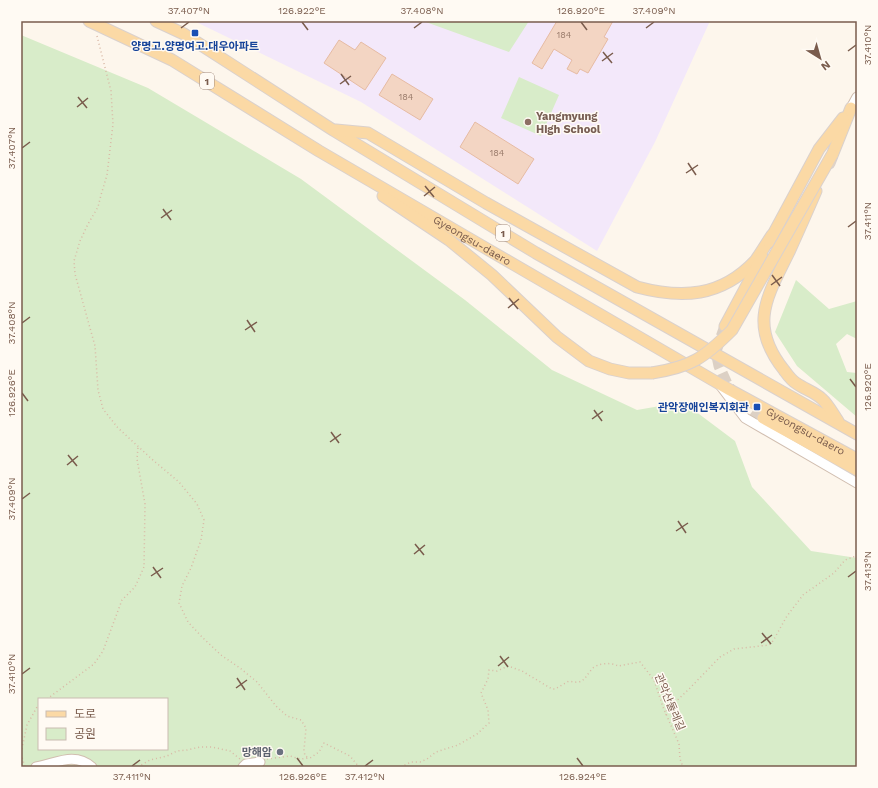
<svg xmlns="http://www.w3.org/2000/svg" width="878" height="788" font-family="'Work Sans','Noto Sans KR',sans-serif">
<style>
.education{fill:#f3e8fa}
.green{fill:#d8ecc9;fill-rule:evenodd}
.building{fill:#f3d5c3;stroke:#e6bba3}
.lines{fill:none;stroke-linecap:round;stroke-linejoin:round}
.major-tunnel{stroke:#dcd0c4;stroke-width:11;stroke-dasharray:11 5.5;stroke-linecap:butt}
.minor-casing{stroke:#d1beb0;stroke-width:11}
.major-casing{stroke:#dad1cd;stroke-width:13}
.path{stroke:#d9b8a5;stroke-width:1.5;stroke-dasharray:1 3;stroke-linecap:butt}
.minor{stroke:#fff;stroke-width:9}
.major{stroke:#fbd9a5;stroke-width:11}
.major-bridge-casing{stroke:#dad1cd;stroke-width:13;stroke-linecap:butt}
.major-bridge{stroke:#fbd9a5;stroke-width:11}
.ticks{fill:none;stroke:#7a5c4d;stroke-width:1.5}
.transit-dot{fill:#1a4fb4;stroke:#fffaf3;stroke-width:1.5}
.education-dot{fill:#8d6e63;stroke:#fffaf3;stroke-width:1.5}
.worship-dot{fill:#6b7280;stroke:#fffaf3;stroke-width:1.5}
.labels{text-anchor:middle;stroke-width:3;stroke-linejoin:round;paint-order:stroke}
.number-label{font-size:9px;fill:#987a6a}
.shield{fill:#fffaf3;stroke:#a28b7f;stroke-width:1}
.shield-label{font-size:10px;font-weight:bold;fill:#7a5c4d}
.transit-label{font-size:11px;font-weight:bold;fill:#164399;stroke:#fffaf3}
.education-label{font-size:11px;font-weight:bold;fill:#785e54;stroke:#fffaf3;text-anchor:start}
.street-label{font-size:11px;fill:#7a5c4d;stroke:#fffaf3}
.worship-label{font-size:11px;font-weight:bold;fill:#5b616d;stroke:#fffaf3;text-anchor:end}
.neatline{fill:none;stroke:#7a5c4d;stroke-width:1.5}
.ticks-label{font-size:10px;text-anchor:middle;fill:#7a5c4d}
</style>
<rect width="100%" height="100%" fill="#fdf6ec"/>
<path class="education" d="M194 21H710L655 142 597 251 361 102Z"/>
<path class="green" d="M423 21H529L509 52Z
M21 35 148 88 301 179 465 300 552 370 637 410 683 402 735 441 752 487 811 551 857 558V767H21ZM39 699H167V749H39Z
M519 77 559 95 541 136 501 118Z
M796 280 829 309 857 301V339L847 334 836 344 847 372 857 373V417L797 366 775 332Z"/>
<path class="building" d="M557 21H613L604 37 608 39 588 73 580 69 577 74 567 69 572 60 554 49 542 69 532 63Z
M339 40 355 50 361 42 386 58 365 90 324 63Z
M392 74 433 99 420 120 379 95Z
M475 122 534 159 518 184 460 147Z"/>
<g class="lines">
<path class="major-tunnel" d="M725 326 716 351 719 366 728 386 742 402 763 418"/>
<g class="minor-casing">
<path id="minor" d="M851 108 857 97
M720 385 745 418 857 483
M36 767C55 764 74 751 92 767
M243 767 246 764 260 762"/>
</g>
<g class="major-casing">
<g id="major">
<path id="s1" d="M89 21 172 60 319 151 482 246 730 390 857 459"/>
<path d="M156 21 184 34 333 130 536 253 857 434"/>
<path d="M336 130 368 133 486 203 637 287C682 299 721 297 755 261 761 253 766 244 772 235"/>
<path d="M829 163 851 108"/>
<path d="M816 191C807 212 798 232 789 252 767 297 748 325 784 370 787 374 791 380 796 383 804 389 815 392 822 399 828 404 833 414 838 421"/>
<path d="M383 196 449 240 492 275 557 337 589 361 610 369 629 373H652"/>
<path d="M769 242 819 149 843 118"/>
<path d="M725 326 762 257"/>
<path d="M763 418 857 470"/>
</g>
</g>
<path class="path" d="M97 36 111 91 113 124 107 175 101 195 98 207 88 224 80 241 74 261 75 274 95 346 98 390 103 409 118 428 154 461 179 482 197 504 204 520 201 540 191 568 182 586 179 603 188 622 203 638 221 655 240 668 257 682 276 706 287 716 301 720 306 728 304 750 305 756 310 758
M47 699 94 664 103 651 122 600 135 587 144 567 145 504 137 459 138 447
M666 715 667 710 689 689 720 657 734 649 769 645 773 641 787 616 803 595 834 573 845 560 856 556
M21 753 27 725 37 707 39 705
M21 754 25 767
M267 759 290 756 300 759 310 758 319 752 324 743 350 756 359 767
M138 767 150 760 167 756 177 751 187 750 200 747H212L230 751 240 759
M401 767 411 762H420L427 759 436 752 458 745 477 734 489 723 488 710 481 693 488 679 489 670 497 671 508 666 522 671 552 689H555L569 681C584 685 584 678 592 669 597 663 611 662 618 666L640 662 654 680 663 707 679 744 680 759 683 767"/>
<use href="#minor" class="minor"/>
<use href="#major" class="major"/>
<g class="major-bridge-casing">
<path id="major-bridge" d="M652 373C691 367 704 358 732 330L832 155"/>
</g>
<use href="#major-bridge" class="major-bridge"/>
</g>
<path class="ticks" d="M302 22 308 30M581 22 587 30M181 28 189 22M414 28 422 22M646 28 654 22M848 51 856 45M603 52 612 63M602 61 613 53M341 74 349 85M340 84 351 76M78 97 87 108M77 107 88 98M22 148 30 142M688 163 696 175M686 173 698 165M425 186 434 197M424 196 435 187M163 209 171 220M161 218 172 210M848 227 856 221M772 275 780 286M771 285 782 277M509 298 518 309M508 308 519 299M247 320 255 332M22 323 30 317M245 330 257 322M850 379 856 387M22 393 28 401M594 410 602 421M592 419 603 411M331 432 339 443M330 442 341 434M68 455 77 466M67 465 78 456M22 499 30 493M678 521 686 533M676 531 688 523M415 544 424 555M414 554 425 545M153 567 161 578M151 576 163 568M848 577 856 571M762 633 771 644M761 643 772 635M500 656 508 667M498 666 509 657M22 674 30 668M237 678 245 690M236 688 247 680M297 758 303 766M577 758 583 766M132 766 140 760M365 766 373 760"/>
<g class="transit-dot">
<rect x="191" y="29" width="8" height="8" rx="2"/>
<rect x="753" y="403" width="8" height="8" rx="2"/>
</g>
<circle class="education-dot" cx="528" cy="122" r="4"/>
<circle class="worship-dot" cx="280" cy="752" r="4"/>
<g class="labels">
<g class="number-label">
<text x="564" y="38">184</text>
<text x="406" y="100">184</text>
<text x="497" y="156">184</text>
</g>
<g class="shield">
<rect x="200" y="73" width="14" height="16" rx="3"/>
<rect x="496" y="225" width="14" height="16" rx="3"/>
</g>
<g class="shield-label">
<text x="207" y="85">1</text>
<text x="503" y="237">1</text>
</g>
<g class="transit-label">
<text x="195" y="50">양명고.양명여고.대우아파트</text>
<text x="749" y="411" text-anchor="end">관악장애인복지회관</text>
</g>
<g class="education-label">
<text x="536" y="120">Yangmyung<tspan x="536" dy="13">High School</tspan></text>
</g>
<g class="street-label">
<text dy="4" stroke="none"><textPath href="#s1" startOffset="442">Gyeongsu-daero</textPath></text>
<text dy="4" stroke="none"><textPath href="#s1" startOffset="826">Gyeongsu-daero</textPath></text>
<text transform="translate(670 702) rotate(67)" y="4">관악산둘레길</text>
</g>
<g class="worship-label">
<text x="272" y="756">망해암</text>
</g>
</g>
<rect width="878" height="788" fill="none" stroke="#fffaf3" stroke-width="44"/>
<rect x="38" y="698" width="130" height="52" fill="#fffaf3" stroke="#cabbb1"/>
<rect x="46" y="711" width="20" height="6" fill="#fbd9a5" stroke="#cabbb1"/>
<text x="74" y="718" font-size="12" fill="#7a5c4d">도로</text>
<rect x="46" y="728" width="20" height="12" fill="#d8ecc9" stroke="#cabbb1"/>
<text x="74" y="738" font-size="12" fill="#7a5c4d">공원</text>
<g transform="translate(820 58) rotate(143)" stroke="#fffaf3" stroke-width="3" paint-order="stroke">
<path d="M0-3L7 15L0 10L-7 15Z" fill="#7a5c4d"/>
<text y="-6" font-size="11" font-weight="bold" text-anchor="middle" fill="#7a5c4d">N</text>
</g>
<rect x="22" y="22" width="834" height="744" class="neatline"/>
<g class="ticks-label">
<text x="189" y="14">37.407°N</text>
<text x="302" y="14">126.922°E</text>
<text x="422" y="14">37.408°N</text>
<text x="581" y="14">126.920°E</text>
<text x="654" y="14">37.409°N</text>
<text transform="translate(867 45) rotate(-90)" y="4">37.410°N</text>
<text transform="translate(11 148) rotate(-90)" y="4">37.407°N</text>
<text transform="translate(867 221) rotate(-90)" y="4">37.411°N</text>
<text transform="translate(11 323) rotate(-90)" y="4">37.408°N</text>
<text transform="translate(867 387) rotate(-90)" y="4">126.920°E</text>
<text transform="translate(11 393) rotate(-90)" y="4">126.926°E</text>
<text transform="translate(11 499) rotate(-90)" y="4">37.409°N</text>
<text transform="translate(867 571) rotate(-90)" y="4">37.413°N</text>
<text transform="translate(11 674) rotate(-90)" y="4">37.410°N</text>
<text x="132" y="780">37.411°N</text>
<text x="303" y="780">126.926°E</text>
<text x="365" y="780">37.412°N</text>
<text x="583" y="780">126.924°E</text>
</g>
</svg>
